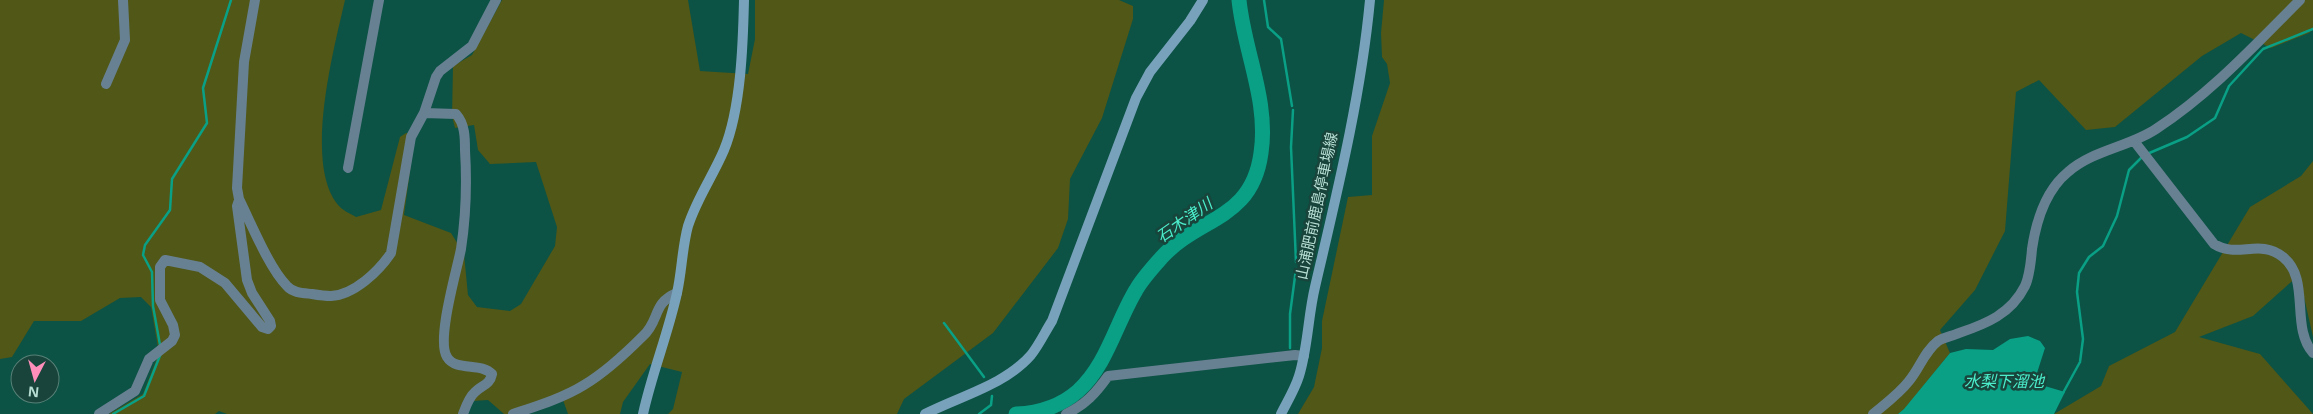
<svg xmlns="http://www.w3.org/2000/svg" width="2313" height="414" font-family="'Noto Sans','Noto Sans JP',sans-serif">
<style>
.green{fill:#505717}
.water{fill:#09a086}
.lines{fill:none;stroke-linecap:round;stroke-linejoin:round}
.stream{stroke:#09a086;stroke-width:2.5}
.river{stroke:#09a086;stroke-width:15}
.street{stroke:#688192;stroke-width:10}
.secondary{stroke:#78a2bb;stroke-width:10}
.labels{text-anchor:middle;stroke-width:5;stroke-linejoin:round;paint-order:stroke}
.street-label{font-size:15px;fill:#b7ddd2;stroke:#18443b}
.water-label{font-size:16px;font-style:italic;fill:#4bedcb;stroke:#18443b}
</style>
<rect width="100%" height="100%" fill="#0c5245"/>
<path class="green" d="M0 0H345C334 49 302 167 340 207 344 211 351 214 356 217L381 210 400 137 406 133 415 134 404 215 451 233 464 254 468 295 477 307 510 311 521 304 555 246 557 227 536 162 490 164 478 150 474 125 455 128 452 116 453 66 472 55 502 0H688L700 71 748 74 755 39V0H1119L1133 6V19L1102 118 1070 179 1068 219 1058 248 993 333 904 399 897 414H668L673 409 682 372 650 364 623 402 620 414H568L563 400 523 414H504L488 400 472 401 466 414H227L219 411 215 414H109L143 394 159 353 151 307 141 297 120 298 81 321H34L12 357 0 359Z
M1384 0H2313V29L2309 33 2271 48 2241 33 2202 56 2115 127 2086 130 2039 80 2016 92 2005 231 1975 290 1940 330 1950 353 1904 410 1898 414H1298L1314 387 1322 348V321L1348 197 1372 195V136L1390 83 1387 64 1382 57 1381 33Z
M2313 161V337L2299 275 2253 316 2199 337 2260 354 2313 414H2054L2101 386 2109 366 2175 332 2250 207 2301 176Z"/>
<path class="water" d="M2028 336 2040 341 2045 348 2037 373 2038 384 2065 392 2054 414H1898L1904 409 1950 353 1966 349 1993 350 2010 339Z"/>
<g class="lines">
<path class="stream" d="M1264 0 1268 27 1281 39 1292 106
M1293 110 1291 147 1296 262
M2147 154 2187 137 2215 118 2229 86 2263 49 2313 29
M944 323 984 377
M160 345 153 306 152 272 143 255 145 245 170 210 172 179 207 123 203 88 231 0
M1290 348V314L1296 269
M2063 393 2080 362 2083 339 2077 292 2079 273 2089 257 2103 246 2117 216 2129 170 2142 157
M113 414 144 396 161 353
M979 414 991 405 992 396"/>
<path class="river" d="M1016 414C1038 413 1061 406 1078 391 1107 365 1116 323 1136 290 1142 279 1153 267 1162 257 1200 216 1252 220 1261 153 1269 101 1244 51 1239 0"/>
<path class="street" d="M255 0 244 62 237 188 239 199C251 223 269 268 287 286 293 293 303 293 312 294 318 295 324 296 331 296 354 295 379 271 391 253L411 137 424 113 436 77 440 71 472 46 496 0
M106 84 125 40 123 0
M424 113 456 114C465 124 465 138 465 150 467 183 466 216 461 249 457 270 436 340 447 357 456 372 481 362 492 374 490 385 482 385 475 392 469 397 466 406 463 414
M2134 141 2214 244C2238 259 2259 238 2283 257 2311 279 2290 327 2313 353
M348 168 379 0
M99 414 135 391 149 359 172 341 175 335 173 325 160 300V267L165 260 200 267 225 283 262 327 268 329 271 326 270 321 252 293 247 280 237 206 239 200
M513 414C537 406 563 398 584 385 606 372 625 354 643 336 660 321 652 303 677 293
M1066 414C1085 405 1096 393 1108 376L1295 355 1304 356
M1873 414C1885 404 1899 394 1909 381 1920 368 1924 352 1938 341 1944 337 1953 336 1959 333 1986 324 2011 314 2025 286 2030 275 2031 261 2032 249 2036 222 2046 190 2068 172 2093 150 2129 147 2156 129 2211 93 2254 46 2300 0"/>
<path class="secondary" d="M643 414C652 373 668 334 677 293 682 271 682 248 688 226 697 198 713 176 724 150 741 109 743 44 744 0
M925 414C960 396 1005 385 1031 355 1039 345 1045 332 1052 321L1136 98 1150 72 1190 21 1203 0
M1281 414C1287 402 1295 389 1299 376 1308 347 1308 316 1315 287 1337 193 1361 96 1370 0"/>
</g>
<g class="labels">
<g class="street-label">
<text transform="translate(1317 206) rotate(-78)" y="5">山浦肥前鹿島停車場線</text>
</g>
<g class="water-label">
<text transform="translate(1184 220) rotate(-35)" y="6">石木津川</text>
<text x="2004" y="387">水梨下溜池</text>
</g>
</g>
<g transform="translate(35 379) rotate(186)"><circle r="24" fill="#18443b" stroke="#588177"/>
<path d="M0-4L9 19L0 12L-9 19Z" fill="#ff8eba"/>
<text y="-8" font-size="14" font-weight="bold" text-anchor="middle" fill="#b7ddd2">N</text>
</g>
</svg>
